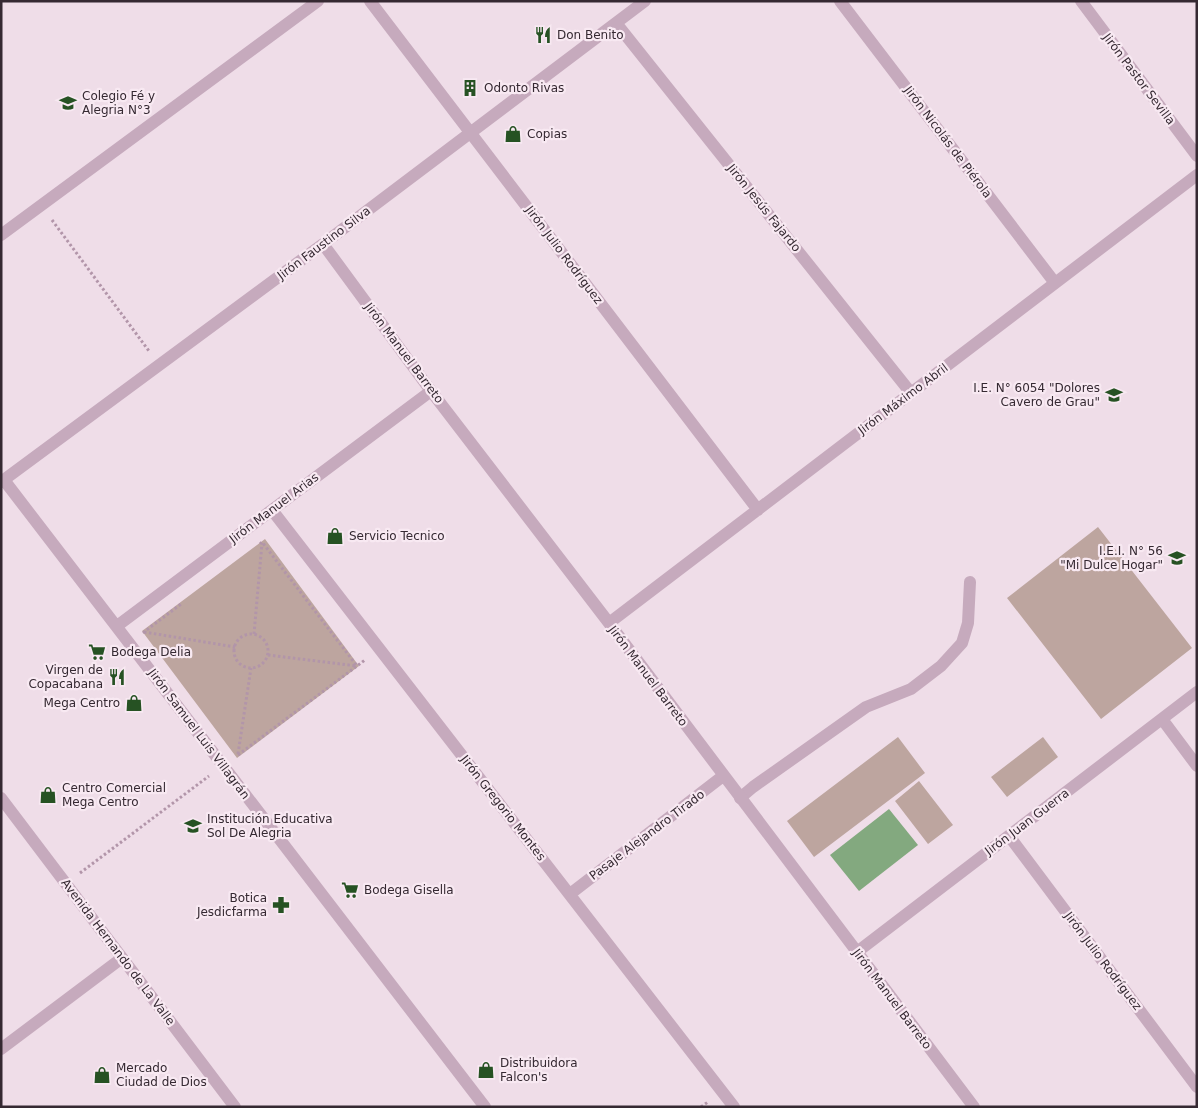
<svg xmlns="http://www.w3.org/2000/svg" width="1198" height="1108" font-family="'DejaVu Sans',sans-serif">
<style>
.green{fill:#bda59f}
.water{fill:#83a97f}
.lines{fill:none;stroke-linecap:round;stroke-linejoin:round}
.path{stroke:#b295a9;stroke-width:3;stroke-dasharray:2.5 2.5;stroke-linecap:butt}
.service{stroke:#c6aabd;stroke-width:12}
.minor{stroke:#c6aabd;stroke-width:12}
.labels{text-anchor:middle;stroke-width:4.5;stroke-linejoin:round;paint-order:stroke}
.poi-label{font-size:12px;fill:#352932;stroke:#f8e9f2;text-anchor:start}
.street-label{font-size:12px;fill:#352932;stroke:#f8e9f2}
</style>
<rect width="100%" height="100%" fill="#efdde8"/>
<path class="green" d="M1098 527 1192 648 1101 719 1007 598Z
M265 539 359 666 237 758 142 631Z
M898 737 925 773 814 857 787 821Z
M1043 737 1058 757 1007 797 991 777Z
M919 781 953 825 928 844 895 801Z"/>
<path class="water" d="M889 809 918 845 859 891 830 855Z"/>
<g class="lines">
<path class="path" d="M52 220 149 351
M260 544 262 542 357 666
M144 632 235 647
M145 633 144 632 181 604
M254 634 262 543
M234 651a17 17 0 1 1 34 0a17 17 0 1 1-34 0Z
M268 655 357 666
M238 754 251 668
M238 755 365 660
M80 873 209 776
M701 1107 708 1102"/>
<path class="service" d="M740 798 753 787 866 707 911 689 941 666 962 643 968 623 970 582
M1 1049 122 958"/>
<path class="minor" d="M370 1 758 510
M840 1 1055 283
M1081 1 1197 156
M616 23 911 393
M1 235 318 1
M323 244 431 391 609 623 974 1107
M4 480 485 1107
M1 482 323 244 645 1
M272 510 734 1107
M609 623 1197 175
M117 626 431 391
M1162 719 1197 766
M1 798 235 1107
M1009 836 1197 1087
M570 894 723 776
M857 952 1197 692"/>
</g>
<defs>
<g id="restaurant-bare" transform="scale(1.35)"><path d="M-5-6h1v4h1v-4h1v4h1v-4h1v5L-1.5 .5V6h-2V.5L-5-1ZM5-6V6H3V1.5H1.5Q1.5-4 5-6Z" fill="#265223" stroke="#f8e9f2" stroke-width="2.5" paint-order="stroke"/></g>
<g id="building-bare" transform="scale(1.35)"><path d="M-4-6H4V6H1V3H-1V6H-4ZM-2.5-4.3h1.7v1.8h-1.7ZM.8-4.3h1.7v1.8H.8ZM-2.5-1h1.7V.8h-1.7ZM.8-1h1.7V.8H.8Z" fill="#265223" stroke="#f8e9f2" stroke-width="2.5" paint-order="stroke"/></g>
<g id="school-bare" transform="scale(1.35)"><path d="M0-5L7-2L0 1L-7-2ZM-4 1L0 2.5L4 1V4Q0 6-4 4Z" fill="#265223" stroke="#f8e9f2" stroke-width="2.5" paint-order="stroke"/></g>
<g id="shop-bare" transform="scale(1.35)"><path d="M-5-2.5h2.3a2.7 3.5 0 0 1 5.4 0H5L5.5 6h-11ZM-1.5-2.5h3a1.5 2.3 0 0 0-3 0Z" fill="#265223" stroke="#f8e9f2" stroke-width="2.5" paint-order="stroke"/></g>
<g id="supermarket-bare" transform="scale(1.35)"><path d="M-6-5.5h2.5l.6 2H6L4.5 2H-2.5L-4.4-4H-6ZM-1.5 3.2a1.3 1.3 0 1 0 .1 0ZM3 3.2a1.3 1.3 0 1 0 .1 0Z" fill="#265223" stroke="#f8e9f2" stroke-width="2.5" paint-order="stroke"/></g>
<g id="pharmacy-bare" transform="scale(1.35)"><path d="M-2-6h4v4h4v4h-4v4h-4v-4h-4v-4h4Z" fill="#265223" stroke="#f8e9f2" stroke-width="2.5" paint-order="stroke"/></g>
</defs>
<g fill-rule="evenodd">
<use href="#restaurant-bare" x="543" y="35"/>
<use href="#building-bare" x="470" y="88"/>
<use href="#school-bare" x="68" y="103"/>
<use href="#shop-bare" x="513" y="134"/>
<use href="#school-bare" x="1114" y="395"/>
<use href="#shop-bare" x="335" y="536"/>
<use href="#school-bare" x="1177" y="558"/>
<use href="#supermarket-bare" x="97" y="652"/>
<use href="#restaurant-bare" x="117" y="677"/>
<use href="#shop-bare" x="134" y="703"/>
<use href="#shop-bare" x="48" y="795"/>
<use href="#school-bare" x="193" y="826"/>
<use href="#supermarket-bare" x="350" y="890"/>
<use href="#pharmacy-bare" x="281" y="905"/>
<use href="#shop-bare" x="486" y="1070"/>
<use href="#shop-bare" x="102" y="1075"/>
</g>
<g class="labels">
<g class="poi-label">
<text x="557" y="39">Don Benito</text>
<text x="484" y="92">Odonto Rivas</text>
<text x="82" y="100">Colegio Fé y<tspan x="82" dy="14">Alegria N°3</tspan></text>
<text x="527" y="138">Copias</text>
<text x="1100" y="392" text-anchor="end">I.E. N° 6054 "Dolores<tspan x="1100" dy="14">Cavero de Grau"</tspan></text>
<text x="349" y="540">Servicio Tecnico</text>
<text x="1163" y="555" text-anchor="end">I.E.I. N° 56<tspan x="1163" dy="14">"Mi Dulce Hogar"</tspan></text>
<text x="111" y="656">Bodega Delia</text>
<text x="103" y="674" text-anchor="end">Virgen de<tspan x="103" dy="14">Copacabana</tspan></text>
<text x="120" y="707" text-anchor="end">Mega Centro</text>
<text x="62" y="792">Centro Comercial<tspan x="62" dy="14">Mega Centro</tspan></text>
<text x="207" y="823">Institución Educativa<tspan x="207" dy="14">Sol De Alegria</tspan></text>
<text x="364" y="894">Bodega Gisella</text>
<text x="267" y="902" text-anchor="end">Botica<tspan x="267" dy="14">Jesdicfarma</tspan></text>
<text x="500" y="1067">Distribuidora<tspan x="500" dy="14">Falcon's</tspan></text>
<text x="116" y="1072">Mercado<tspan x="116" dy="14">Ciudad de Dios</tspan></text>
</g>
<g class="street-label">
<text transform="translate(1139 79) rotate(53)" y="4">Jirón Pastor Sevilla</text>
<text transform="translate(948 142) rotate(53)" y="4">Jirón Nicolás de Piérola</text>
<text transform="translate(764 208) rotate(51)" y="4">Jirón Jesús Fajardo</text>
<text transform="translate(324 243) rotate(-37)" y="4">Jirón Faustino Silva</text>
<text transform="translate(564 255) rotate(53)" y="4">Jirón Julio Rodríguez</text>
<text transform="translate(404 353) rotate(53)" y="4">Jirón Manuel Barreto</text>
<text transform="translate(903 399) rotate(-37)" y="4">Jirón Máximo Abril</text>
<text transform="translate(274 508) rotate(-37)" y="4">Jirón Manuel Arias</text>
<text transform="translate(648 676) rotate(53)" y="4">Jirón Manuel Barreto</text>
<text transform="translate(199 734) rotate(53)" y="4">Jirón Samuel Luis Villagrán</text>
<text transform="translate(503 808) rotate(52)" y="4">Jirón Gregorio Montes</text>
<text transform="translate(1027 822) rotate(-37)" y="4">Jirón Juan Guerra</text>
<text transform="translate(647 835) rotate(-37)" y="4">Pasaje Alejandro Tirado</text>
<text transform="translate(118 952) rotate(53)" y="4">Avenida Hernando de La Valle</text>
<text transform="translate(1103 961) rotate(53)" y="4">Jirón Julio Rodríguez</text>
<text transform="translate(892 999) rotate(53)" y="4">Jirón Manuel Barreto</text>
</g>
</g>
<rect width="1198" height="1108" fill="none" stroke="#352932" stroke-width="5"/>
</svg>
